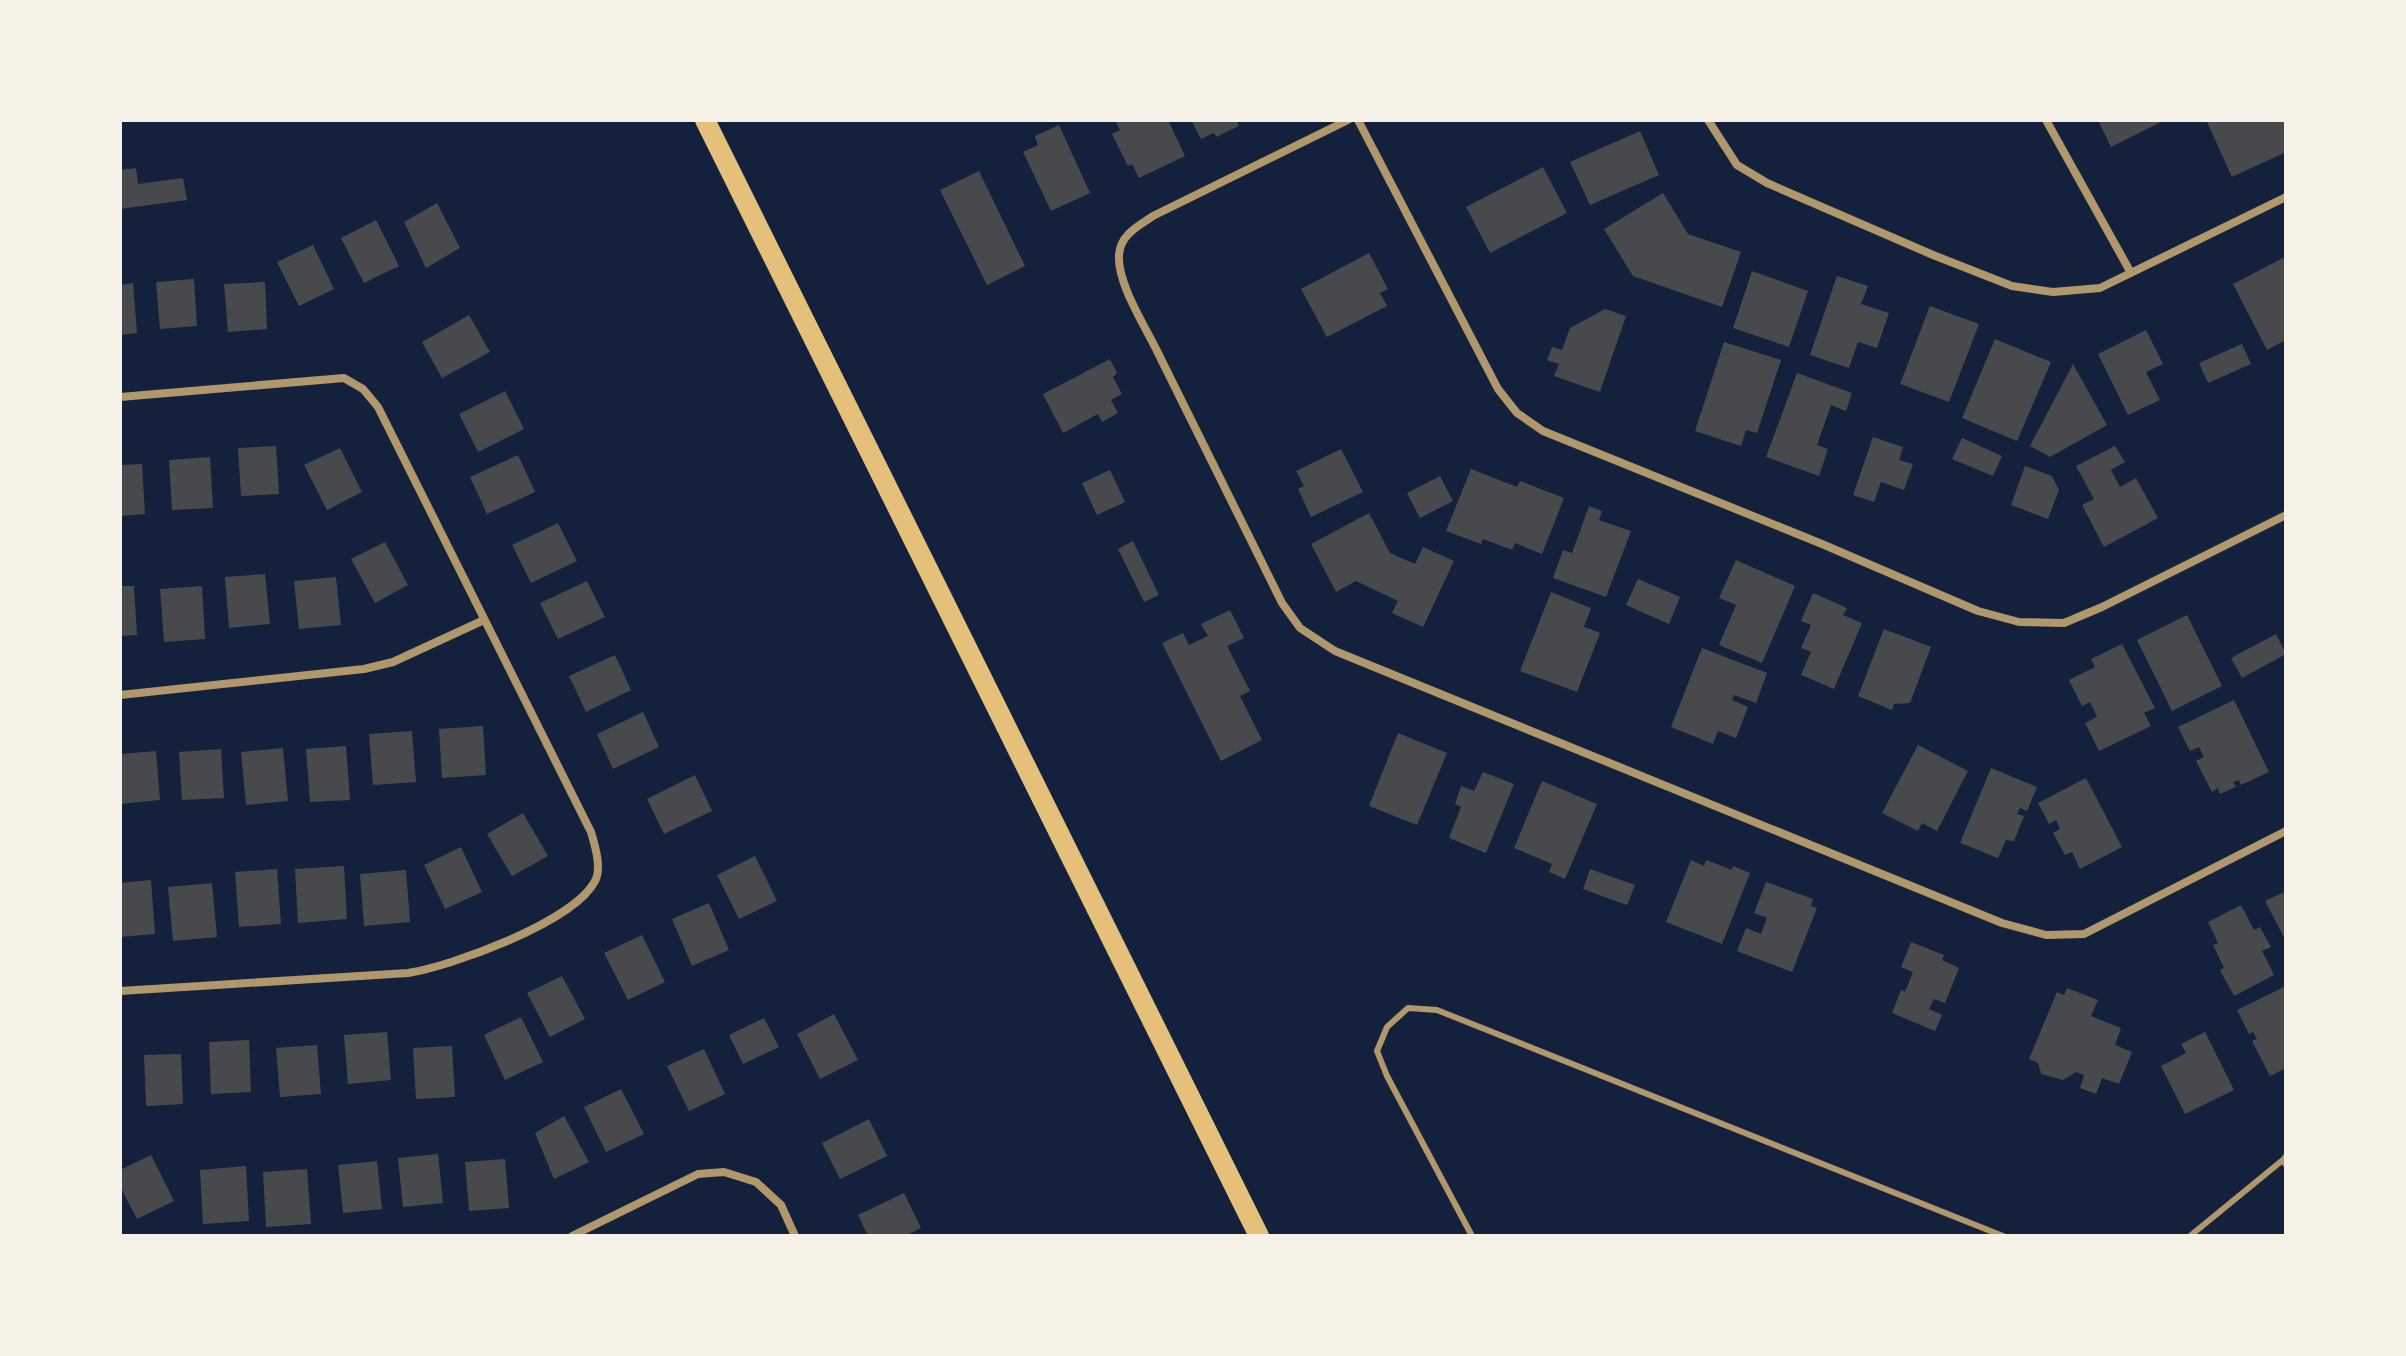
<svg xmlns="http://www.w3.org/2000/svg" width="2406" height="1356" font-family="'Work Sans',sans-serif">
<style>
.building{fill:#48494c}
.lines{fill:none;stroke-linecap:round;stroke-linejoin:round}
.service{stroke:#b1986c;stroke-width:6}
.minor{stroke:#b1986c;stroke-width:8}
.primary{stroke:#e5c07b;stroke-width:20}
</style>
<rect width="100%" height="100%" fill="#14213d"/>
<path class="building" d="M1115 120H1168L1185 156 1139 178 1132 164 1128 166 1112 134 1120 130Z
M1191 120H1236L1239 126 1216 137 1214 133 1201 139Z
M2098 120H2165L2111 147Z
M2210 120H2286V152L2232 177 2207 122Z
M1059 125 1090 193 1051 211 1023 152 1038 145 1035 136Z
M1640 131 1659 175 1590 205 1570 162Z
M1543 167 1567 213 1490 253 1466 207Z
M136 168 138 184 183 178 187 200 120 209V170Z
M979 171 1025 266 987 285 940 190Z
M1663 193 1688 234 1741 252 1722 307 1633 276 1604 229Z
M437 203 460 248 426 268 404 222Z
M376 220 399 266 364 283 341 238Z
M313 245 334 289 299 306 277 262Z
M1369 253 1388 289 1380 293 1387 306 1327 337 1301 289Z
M2283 258 2286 264V340L2267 350 2233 284Z
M1752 271 1808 291 1789 347 1733 328Z
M1837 276 1868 286 1861 304 1889 313 1877 348 1858 342 1849 368 1810 355Z
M194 279 197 326 160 329 156 282Z
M265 282 267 329 228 332 224 284Z
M133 283 137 333 120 335V285Z
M1930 306 1979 324 1949 402 1900 384Z
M1605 309 1626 316 1600 392 1554 376 1559 364 1547 360 1552 347 1562 350 1570 328Z
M469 315 490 352 442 378 422 342Z
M2146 330 2163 364 2146 372 2160 400 2128 415 2098 354Z
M1995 339 2051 362 2017 441 1962 418Z
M1724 342 1781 360 1757 433 1746 430 1741 446 1695 431Z
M2242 344 2251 364 2208 383 2199 363Z
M1110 359 1117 373 1113 377 1122 394 1111 400 1118 413 1102 422 1098 414 1063 433 1043 394Z
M2073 364 2107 425 2050 457 2030 446Z
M1797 373 1852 393 1846 411 1831 405 1817 445 1828 449 1819 476 1766 457Z
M505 391 524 429 478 452 459 414Z
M1873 437 1903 447 1899 460 1913 464 1904 490 1881 482 1874 502 1853 495Z
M1962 438 2002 456 1993 476 1952 459Z
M276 446 279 494 241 496 238 448Z
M2115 446 2125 462 2111 470 2120 487 2136 478 2158 518 2104 547 2082 505 2094 499 2076 466Z
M340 448 362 492 327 510 304 465Z
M1341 449 1363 492 1311 517 1298 489 1304 486 1296 471Z
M518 455 535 492 487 514 470 477Z
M210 457 213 508 172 510 169 460Z
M142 464 145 514 120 516V465Z
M2025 466 2052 476 2059 490 2048 519 2011 505Z
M1471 469 1517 487 1520 481 1564 498 1542 554 1515 543 1512 550 1483 539 1481 544 1446 531Z
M1110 470 1125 502 1097 515 1082 483Z
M1440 476 1453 501 1420 518 1407 493Z
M1589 506 1602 511 1599 520 1631 531 1606 597 1553 578 1563 550 1572 553Z
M1369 513 1390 553 1415 564 1423 547 1454 561 1423 627 1392 613 1398 601 1356 581 1336 592 1311 544Z
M558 523 577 561 531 583 512 545Z
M1133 541 1159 595 1144 602 1118 549Z
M385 542 408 585 375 603 351 559Z
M1736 560 1795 586 1762 663 1719 645 1736 605 1719 598Z
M265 574 270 624 229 628 225 577Z
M336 577 341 625 299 629 294 581Z
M1638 579 1680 597 1669 624 1626 605Z
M587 581 605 617 558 639 540 603Z
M120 586H134L137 635 120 636Z
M202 586 205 639 164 642 160 589Z
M1551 592 1591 608 1584 627 1600 633 1577 692 1520 671Z
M1813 593 1847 608 1843 615 1862 623 1834 689 1801 675 1811 652 1801 648 1811 625 1801 621Z
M1230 610 1244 638 1227 646 1250 691 1240 696 1262 740 1221 761 1162 643 1183 633 1189 645 1208 636 1201 624Z
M2187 615 2222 686 2172 711 2137 640Z
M1884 629 1931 647 1910 703 1894 704 1892 710 1858 696Z
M2276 634 2286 654 2242 678 2231 658Z
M2122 644 2155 708 2144 713 2151 726 2099 751 2085 723 2097 717 2090 702 2082 706 2069 680 2095 667 2091 659Z
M1702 648 1767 673 1756 703 1734 695 1732 700 1748 707 1736 738 1718 731 1713 744 1671 727Z
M615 655 631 690 586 712 569 676Z
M2234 700 2269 772 2241 785 2239 780 2233 782 2236 787 2220 794 2218 788 2212 792 2196 761 2204 757 2199 747 2190 751 2178 727Z
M643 712 659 747 613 769 597 734Z
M483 726 486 775 442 778 439 729Z
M412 731 416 782 373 785 369 734Z
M1398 733 1447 753 1417 825 1369 806Z
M1918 745 1968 771 1937 831 1922 823 1918 831 1882 813Z
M346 746 350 800 310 802 306 749Z
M283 748 288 801 246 805 241 752Z
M221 749 224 798 182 800 179 752Z
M156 751 160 800 120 804V754Z
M1991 768 2037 787 2027 811 2020 808 2017 814 2024 816 2014 841 2006 840 1998 858 1960 843Z
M1483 772 1514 784 1486 853 1449 838 1461 807 1455 804 1461 786 1474 791Z
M695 775 712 811 664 834 647 799Z
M2086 778 2122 847 2080 869 2072 852 2065 855 2053 833 2060 829 2056 820 2049 824 2038 803Z
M1542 781 1597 804 1565 879 1549 872 1552 864 1514 848Z
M523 813 548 856 512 876 487 834Z
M461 847 482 892 445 909 424 865Z
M755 856 777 901 739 919 717 875Z
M1691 860 1704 866 1706 860 1732 870 1733 866 1750 873 1722 944 1666 922Z
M344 866 347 919 298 923 295 869Z
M277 869 281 924 239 927 235 872Z
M1590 869 1635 885 1627 905 1583 889Z
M406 870 410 922 364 926 360 874Z
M151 880 155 934 120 937V883Z
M1766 882 1813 899 1811 906 1817 908 1792 972 1737 951 1746 928 1761 934 1767 918 1754 913Z
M212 883 217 937 173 941 168 887Z
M2286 891V941L2265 901Z
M709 903 729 950 692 966 672 919Z
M2241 905 2254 930 2260 927 2271 947 2262 951 2274 975 2234 996 2220 970 2224 968 2213 945 2218 943 2208 922Z
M642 935 665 982 628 1000 604 953Z
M1911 942 1944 955 1942 960 1959 968 1945 1003 1934 999 1929 1009 1942 1015 1935 1031 1892 1013 1901 990 1905 992 1913 972 1901 967Z
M562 976 585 1019 550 1037 527 993Z
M2286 986V1068L2270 1076 2252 1041 2257 1039 2253 1032 2249 1034 2237 1010Z
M2067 988 2098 1000 2091 1016 2121 1028 2115 1045 2132 1052 2119 1084 2102 1078 2096 1094 2080 1088 2084 1075 2076 1072 2063 1080 2041 1074 2038 1063 2029 1059 2057 992 2064 995Z
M834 1014 858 1060 820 1079 797 1034Z
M521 1017 543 1062 505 1080 484 1035Z
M764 1018 779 1047 743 1064 729 1035Z
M387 1032 391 1080 348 1084 344 1035Z
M2205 1032 2234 1090 2185 1114 2161 1066 2186 1053 2181 1044Z
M249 1040 251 1092 211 1094 209 1042Z
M317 1045 321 1094 280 1097 276 1048Z
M452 1046 455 1097 416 1099 413 1048Z
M704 1049 725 1094 689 1111 667 1066Z
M181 1054 183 1104 146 1106 144 1055Z
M621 1089 644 1134 606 1152 584 1107Z
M564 1116 589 1162 554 1179 535 1133Z
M869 1119 887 1156 840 1179 822 1143Z
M438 1154 443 1203 403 1207 398 1158Z
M151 1155 174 1201 137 1219 120 1186V1170Z
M505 1159 509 1208 469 1211 465 1162Z
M377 1161 382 1209 343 1213 338 1165Z
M246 1166 249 1221 203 1224 200 1170Z
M307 1169 311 1224 266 1227 263 1172Z
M904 1193 921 1228 905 1236H868L858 1215Z"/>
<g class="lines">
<path class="service" d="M1472 1236 1387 1076 1377 1051 1387 1027 1408 1008 1437 1010 2003 1236
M2190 1236 2284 1159"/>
<path class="minor" d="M1348 120 1153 216C1138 226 1120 235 1119 255 1117 283 1145 326 1157 351 1198 435 1240 519 1282 603L1300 628 1335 651 2002 923 2046 935 2084 934 2286 831
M1358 120 1498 389 1517 413 1543 431 1822 544 1978 611 2019 622 2064 623 2102 607 2286 515
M1708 120 1737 165 1767 183 1933 255 2012 286 2053 292 2100 288 2286 197
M2046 120 2131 273
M120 397 344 378 363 389 378 407 591 832C595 846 602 868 595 881 574 922 452 966 408 973L120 991
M120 695 364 669 393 662 484 620
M2286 1158V1163
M572 1236 698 1174 724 1172 756 1182 781 1205 795 1236"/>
<path class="primary" d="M705 120 1259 1236"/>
</g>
<rect width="2406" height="1356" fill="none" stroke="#f6f1e7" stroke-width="244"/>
</svg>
